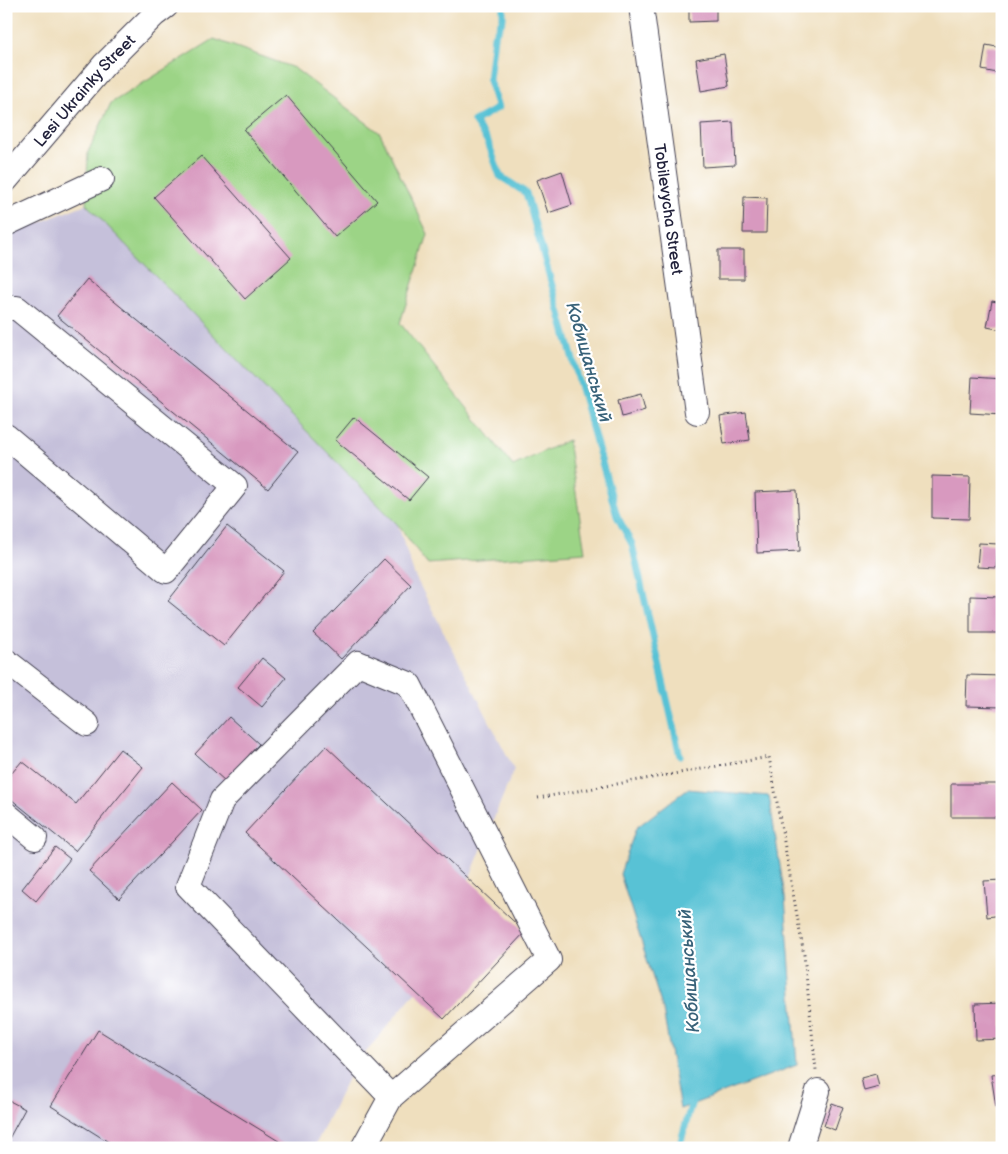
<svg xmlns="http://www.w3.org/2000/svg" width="1008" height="1154" font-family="'Balsamiq Sans',sans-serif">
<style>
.industrial{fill:#c5c0da}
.green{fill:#9cd486;stroke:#5f7b60}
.water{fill:#59c2d5;stroke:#3e7288}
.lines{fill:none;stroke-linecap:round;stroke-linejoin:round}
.stream{stroke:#59c2d5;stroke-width:7}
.building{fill:#d899bf}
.minor-casing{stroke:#413e4f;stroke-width:26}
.path{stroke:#413e4f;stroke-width:3;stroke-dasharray:1 4;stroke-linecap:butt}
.minor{stroke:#fff;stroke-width:24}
.labels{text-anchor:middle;stroke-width:4.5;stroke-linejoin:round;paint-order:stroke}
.street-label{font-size:16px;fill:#22223b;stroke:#fff}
.water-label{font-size:18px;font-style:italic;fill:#386279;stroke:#fff}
</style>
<rect width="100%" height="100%" fill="#fff"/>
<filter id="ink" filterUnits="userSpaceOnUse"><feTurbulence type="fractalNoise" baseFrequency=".02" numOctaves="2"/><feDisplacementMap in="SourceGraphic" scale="10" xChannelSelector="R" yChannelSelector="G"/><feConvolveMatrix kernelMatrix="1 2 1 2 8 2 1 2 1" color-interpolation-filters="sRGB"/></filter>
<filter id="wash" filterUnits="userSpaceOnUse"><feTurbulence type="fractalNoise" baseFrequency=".0096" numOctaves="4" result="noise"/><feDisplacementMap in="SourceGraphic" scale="20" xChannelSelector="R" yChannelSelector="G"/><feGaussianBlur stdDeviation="1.12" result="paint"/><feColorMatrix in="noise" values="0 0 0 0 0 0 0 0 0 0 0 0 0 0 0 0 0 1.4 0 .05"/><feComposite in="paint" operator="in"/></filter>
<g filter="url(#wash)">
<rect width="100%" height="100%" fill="#efdfbe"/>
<path class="industrial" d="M86 204 178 298 398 525 414 574 514 769 431 973 353 1068 314 1148H6V236Z"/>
<path class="green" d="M214 39 294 68 380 133 428 234 400 323 513 466 568 440 585 552 427 564 398 525 86 204 88 152 111 103Z"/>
<path class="water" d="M687 789 769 796 785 897 797 1065 680 1109 663 1010 620 874 636 828Z"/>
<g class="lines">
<path class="stream" d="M503 6V19L494 36 489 80 498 108 474 121 488 142 500 176 526 193 617 516 632 544 680 756
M679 1148 693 1098"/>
</g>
<g id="blocks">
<path class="building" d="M689 6H716V21L689 22Z
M986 45 1002 48V74L982 70Z
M724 54 729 86 701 91 696 59Z
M286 95 377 201 335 237 244 130Z
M733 122 735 165 703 167 701 124Z
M201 156 291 258 245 299 154 197Z
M562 171 572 205 548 213 537 180Z
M744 197 767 198 766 233H743Z
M718 250H744V279H718Z
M87 279 298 452 268 489 57 316Z
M992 301 1002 303V330L987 327Z
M972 377 1002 379V415L970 413Z
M641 394 645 410 622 417 618 400Z
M746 412 750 440 724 444 720 416Z
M354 417 428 477 409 500 335 440Z
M932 476 970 477 969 519 932 518Z
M797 490 800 551 757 553 755 492Z
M227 526 284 571 224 646 168 601Z
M979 543 998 544 996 568 977 567Z
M384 559 411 585 341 659 313 633Z
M970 596 1000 597V633H970Z
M262 658 286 678 262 707 238 687Z
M967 675 1002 676V707L966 706Z
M229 717 259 744 225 781 195 754Z
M326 746 525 932 444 1019 245 833Z
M120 749 143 767 75 851 6 795V780L22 761 76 804Z
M172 782 202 810 119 899 89 871Z
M951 784H1002V817H951Z
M55 847 70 859 36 901 22 889Z
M1002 880V915L987 917 984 881Z
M1002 1003V1039L976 1040 975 1004Z
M98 1030 290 1148H118L51 1106Z
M876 1074 879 1087 864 1091 861 1078Z
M1002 1074V1106L996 1107 991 1075Z
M6 1099 25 1109 6 1144Z
M832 1103 843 1107 835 1130 824 1126Z"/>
</g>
</g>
<g filter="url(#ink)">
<use href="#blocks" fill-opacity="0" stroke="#413e4f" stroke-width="1"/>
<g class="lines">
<g class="minor-casing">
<g id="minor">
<path id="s1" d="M641 6 697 412"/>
<path id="s2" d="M6 180 104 65 154 15 166 6"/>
<path d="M6 224 102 179"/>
<path d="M6 308H17L235 486 166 571 6 436"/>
<path d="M6 661 87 724"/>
<path d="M6 814 35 838"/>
<path d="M363 1148 391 1097 549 960 409 684 358 663 222 800 188 886 391 1097"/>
<path d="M800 1148 818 1091"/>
</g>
</g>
<path class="path" d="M538 798 769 757 804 955 816 1070"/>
<use href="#minor" class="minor"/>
</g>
</g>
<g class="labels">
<g class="street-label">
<text dy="6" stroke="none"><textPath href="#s2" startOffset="119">Lesi Ukrainky Street</textPath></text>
<text dy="6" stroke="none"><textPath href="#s1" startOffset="205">Tobilevycha Street</textPath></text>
</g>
<g class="water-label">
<text transform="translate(589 362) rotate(74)" y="6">Кобищанський</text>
<text transform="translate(689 971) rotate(-94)" y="6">Кобищанський</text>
</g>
</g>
<rect width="1008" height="1154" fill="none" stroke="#fff" stroke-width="25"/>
</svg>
